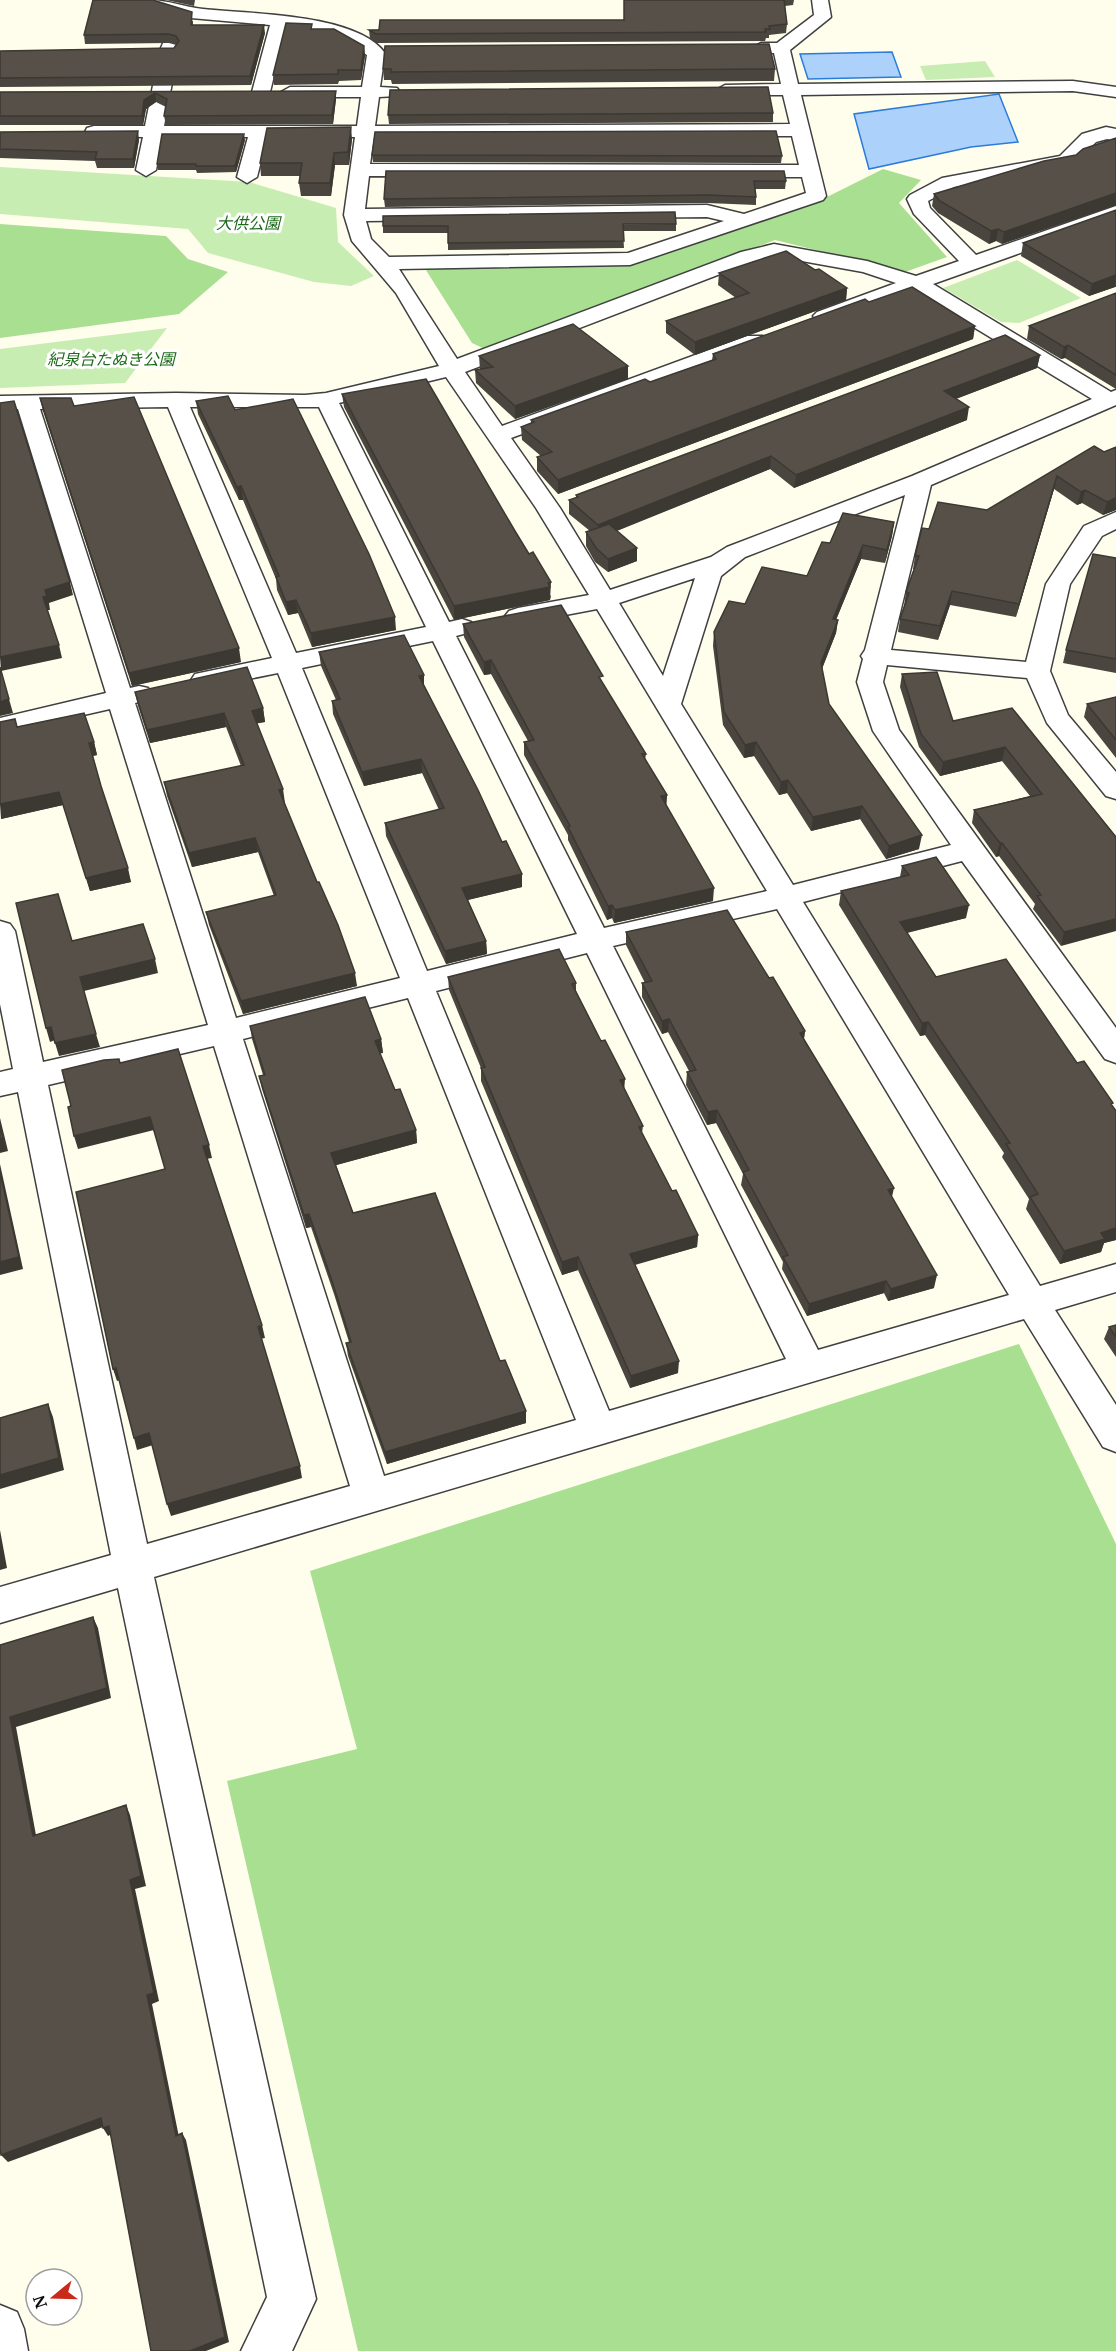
<svg xmlns="http://www.w3.org/2000/svg" width="1116" height="2351" font-family="'Noto Serif','Noto Sans JP',serif">
<style>
.green{fill:#c8edb3}
.forest{fill:#a8df90}
.water{fill:#acd2fb;stroke:#2d7bd9;stroke-width:1.5}
.lines{fill:none;stroke-linecap:round;stroke-linejoin:round}
.minor-casing{stroke:#404040;stroke-width:3}
.minor{fill:#fff;fill-rule:evenodd}
.wall{fill:#4a453e}
.shaded-wall{fill:#3c3832}
.building{fill:#565048;stroke:#3c3832;stroke-width:1.5}
.labels{text-anchor:middle;stroke-width:6;stroke-linejoin:round;paint-order:stroke}
.far-park-label{font-size:16px;font-style:italic;fill:#1d6a18;stroke:#fff}
</style>
<rect width="100%" height="100%" fill="#fffeec"/>
<path class="green" d="M985 61 995 77 926 80 920 66Z
M0 167 249 182 336 208 338 242 374 276 351 286 314 282 208 253 188 229 0 214Z
M1017 260 1081 298 1019 323 1001 322 943 288Z
M167 328 125 383 0 388V349Z"/>
<path class="forest" d="M883 169 921 180 899 203 947 257 905 272 775 240 487 350 472 343 424 267 630 263 823 199Z
M0 224 166 236 188 259 228 272 179 314 0 338Z
M1019 1344 1116 1544V2351H358L227 1781 357 1749 310 1571Z"/>
<path class="water" d="M892 52 901 77 808 79 800 54Z
M999 94 1018 142 971 147 869 169 854 114Z"/>
<g class="lines">
<g class="minor-casing">
<path id="minor" d="M149 0C168 0 184 7 203 9 248 14 356 13 385 53L380 87 397 88 400 92 397 96 379 97 375 126 790 124 783 95H725L716 90 725 85 781 84 774 53H761L752 48 761 43H777L814 15 812 0H828L831 17 790 50 798 84 1073 81 1116 87V97L1073 91 801 95 826 196 823 200 630 265 399 269 457 359 741 252 774 244 867 261 916 276 959 261 914 214 907 199 910 195 942 178 1060 156 1082 134 1106 127 1116 129V141L1107 139 1096 142 1073 165 954 187 928 201 930 208 976 255 1116 206V219L933 284 1111 392 1116 390V405L931 485 891 650 1026 662 1046 584 1084 526 1116 512V529L1102 536 1070 584 1050 671 1068 715 1116 772V799L1106 796 1047 723 1027 678 887 665 883 682 899 730 1116 1028V1063L1105 1059 962 861 803 902 1040 1286 1116 1264V1292L1055 1310 1116 1405V1452L1103 1447 1024 1319 154 1577 316 2299 292 2351H241L267 2297 118 1588 0 1623V1587L111 1555 18 1092 0 1096V1072L13 1069 0 1004V921L10 924 15 931 43 1062 208 1025 110 709 0 734V718L106 693 18 409 0 410V396L176 393 305 395 326 393 439 366 396 293 352 241 344 215 355 137H267L257 177 247 183 237 177 248 137H162L156 170 146 176 136 170 143 137 87 136 85 132 87 128 94 126H145L160 50 176 14 159 8ZM191 18 270 25 252 92 261 97 270 92 286 26C316 30 342 38 367 55L362 87H290L281 92 290 97H361L357 126H164L178 50ZM792 136 799 165 370 164 374 137ZM369 176 802 177 806 193 744 214 707 205 365 209ZM707 217 724 221 628 253 389 257 371 239 366 221ZM774 256 863 272 896 283 817 312 813 316 817 320H831L914 291 1092 399 912 476 727 547 711 557 610 590 560 508 511 438 763 346 766 341 763 336H747L502 426 465 372 754 261ZM446 377 536 508 589 595 518 608 509 611 505 616 509 621 518 624 597 609 767 891 604 928 456 636 471 632 475 627 471 622 462 619 449 622 339 403ZM168 407 272 658 195 674 191 680 195 686 204 688 278 673 400 978 236 1018 135 703 148 700 152 694 148 688 139 686 130 688 40 409ZM190 407H319L426 627 296 653ZM905 495 865 650 861 656 863 659 857 682 873 731 951 845 793 885 681 704 721 576 745 557ZM695 578 663 676 619 603ZM433 641 577 934 427 971 302 668ZM777 909 1009 1295 818 1350 613 946ZM587 953 786 1359 609 1411 436 991ZM408 998 576 1420 384 1476 243 1039ZM214 1046 350 1486 147 1544 48 1085Z
M0 2305 17 2312 24 2329 28 2351H0Z"/>
</g>
<use href="#minor" class="minor"/>
</g>
<path class="wall" d="M92 0H155L193 21V25L265 33 251 85 0 87V51L174 48 176 45 169 43 85 44 84 35 93 0Z
M166 0H195L194 6Z
M624 0H794L793 5 785 6 787 24 786 33 769 35V38H766L765 41 377 43 370 39 369 30 624 20Z
M313 29 364 46 365 56 361 80 339 81 338 84 274 85 273 75Z
M383 69H775L774 81 392 84 391 80H384Z
M336 91V99L333 124 166 125 164 116 166 107 156 102 146 109 143 125H0V92Z
M773 113V122L389 124 388 115Z
M0 132 139 140 134 168H97L95 161 0 158Z
M1116 138V205L1002 244 996 241 989 244 938 213 932 206 934 194 1076 155Z
M352 139 349 165H335L331 196H301L299 183 300 176H261L260 163Z
M245 140 236 172 197 173 196 170H158L157 164Z
M372 155 782 156 781 163 373 162Z
M386 171 786 181 785 189H755L756 197V205L707 203 385 207 384 199Z
M1116 210V287H1115L1089 296 1021 256 1023 243Z
M676 224V231H623L624 248 448 250V233H383V226Z
M719 273 847 288 846 300 695 355 666 333V321L736 298 718 285Z
M1116 293V389L1065 358 1061 359 1027 339 1029 326Z
M869 302 975 326 973 339 558 494 537 471V457L541 456 522 440 521 427 531 424V420L650 382 712 360 713 354Z
M1040 355 1037 368 956 399 967 420 794 488 770 469 617 531 637 561 608 572 595 562 586 546V532L590 531 569 514V500L576 498V495Z
M479 356 628 379 515 419 476 383 475 370H480Z
M342 394 551 596 550 600 454 620 344 407Z
M40 398 241 662 132 686 43 411Z
M196 401 235 410 396 630 312 647 298 613 288 615 277 590 276 579 243 500H239L198 414Z
M1116 447V510L1103 515 1082 503 1077 505 1054 489 1016 617 950 605 938 640 898 632 900 619 904 606 906 592 914 569H913L915 556 929 529 987 510 1104 452Z
M894 522 892 536 885 563 861 559 836 620H838L836 633 822 669 829 704 919 849 886 859 860 819 811 831 787 793 779 795 754 756 744 758 723 725 713 646 714 632 745 604 807 576 830 543Z
M1116 558V673L1063 663 1066 650Z
M463 624 602 683 646 754 645 760 667 795 666 806 713 901 614 923 612 918 607 920 568 840V835L524 755V742L528 741 491 674 484 675 464 637Z
M319 652 424 685 502 842 522 874V887L468 900 486 941 487 954 446 964 386 836 385 823 439 810 422 773 364 786 333 714 332 701 336 700 321 666Z
M902 674 953 721 1012 708 1116 837 1061 946 1033 909 1035 904 999 856 996 857 972 823 974 810 1030 796 1002 761 940 776 919 747 900 687Z
M135 692 263 708 265 722 257 723 284 803 357 986 243 1014 209 925 206 912 274 896 258 852 192 867 167 796 164 782 241 766 226 727 150 743 138 706Z
M1116 697V758L1084 717 1087 704Z
M17 727 94 742 97 755 93 756 101 786 131 882 90 891 63 805 1 819Z
M902 866 966 918 907 933 936 977 1077 1063 1116 1111V1240L1104 1243 1101 1252 1060 1264 1026 1209 1029 1199 1002 1157 1004 1153 925 1035 920 1036 839 905 841 891 900 877Z
M626 932 769 978 805 1031 804 1039 892 1197 934 1288 888 1301 884 1293 807 1316 782 1269 783 1262 741 1185 743 1174 716 1123 707 1125 686 1085 687 1072 689 1071 668 1032 662 1034 642 997V983H645L626 945Z
M448 977 576 983V991L643 1126 642 1133 672 1191 698 1235 697 1247 635 1265 678 1373 630 1388 578 1270 562 1275 481 1081V1068L449 990Z
M250 1026 381 1039 383 1053H380L395 1090 416 1130 417 1143 336 1165 353 1213 500 1361 526 1411V1423L387 1464 348 1356 346 1343 349 1342 334 1294 311 1227 306 1228 262 1089 259 1076 263 1075 252 1039Z
M1116 1325V1357L1104 1339 1109 1327Z"/>
<path class="shaded-wall" d="M264 25 265 33 251 85 250 76Z
M364 46 365 56 361 80V70Z
M336 91V99L333 124 332 115Z
M155 93 156 102 146 109 143 125 142 116 144 100Z
M351 127 352 139 349 165 348 152Z
M138 131 139 140 134 168 133 159Z
M244 134 245 140 236 172 235 166Z
M334 153 335 165 331 196 330 183Z
M1116 193V205L1002 244 1004 232Z
M998 229 996 241 989 244 991 231Z
M1116 275 1115 287 1089 296 1092 284Z
M847 288 846 300 695 355V342Z
M975 326 973 339 558 494V480Z
M1068 345 1065 358 1061 359 1064 347Z
M1040 355 1037 368 942 404 944 391Z
M628 366V379L515 419V406Z
M969 407 967 420 794 488 796 475Z
M771 456 770 469 598 538V525Z
M1057 476 1054 489 1016 617 1019 604Z
M241 486 243 500H239L237 487Z
M1085 490 1082 503 1077 505 1081 492Z
M1116 498V510L1103 515 1107 502Z
M894 522 892 536 885 563 887 550Z
M863 545 861 559 831 632 833 619Z
M637 548V561L608 572V559Z
M70 582 73 595 49 603 50 610H47L43 597 45 590Z
M551 582 550 600 454 620V606Z
M952 591 950 605 938 640 940 626Z
M296 600 298 613 288 615 286 602Z
M395 617 396 630 312 647 311 633Z
M838 620 836 633 819 676 821 663Z
M59 645 62 658 1 671 0 657Z
M239 648 241 662 132 686 129 673Z
M491 660V674L484 675V662Z
M424 675V688L419 676Z
M9 699 13 713 0 716V702Z
M263 708 265 722 254 724 252 711Z
M224 713 226 727 150 743 147 730Z
M94 742 97 755 92 756 89 743Z
M756 742 754 756 744 758 745 745Z
M1005 747 1002 761 940 776 943 762Z
M421 759 422 773 364 786 362 772Z
M788 780 787 793 779 795 781 782Z
M283 789 285 803 281 804 279 790Z
M59 792 63 805 1 819 0 804Z
M667 795 666 809 661 796Z
M862 806 860 819 811 831 813 817Z
M922 835 919 849 886 859 889 846Z
M255 838 258 852 192 867 189 853Z
M1000 843H1002L999 856 996 857Z
M128 868 131 882 90 891 86 878Z
M522 874V887L463 901 462 888Z
M714 888 713 901 614 923 615 910Z
M612 905V918L607 920 608 906Z
M969 905 966 918 897 935 900 922Z
M1116 919V931L1061 946 1064 932Z
M486 941 487 954 446 964 445 951Z
M155 959 158 973 84 991 80 977Z
M355 973 357 986 243 1014 241 1001Z
M669 1019 668 1032 662 1034V1021Z
M928 1022 925 1035 920 1036 922 1023Z
M51 1027 55 1040 50 1042 46 1028Z
M805 1031 803 1045 800 1033Z
M96 1034 100 1047 59 1056 55 1043Z
M381 1039 383 1053 377 1054 375 1041Z
M625 1079 624 1092 620 1080Z
M717 1110 716 1123 707 1125 708 1112Z
M150 1117 154 1130 78 1149 74 1136Z
M0 1118 8 1151 0 1153Z
M416 1130 417 1143 333 1166 331 1153Z
M209 1145 212 1158 206 1159 203 1146Z
M0 1164 23 1269 0 1275Z
M894 1188 891 1201 888 1190Z
M309 1214 311 1227 306 1228 304 1215Z
M1116 1228V1240L1104 1243 1101 1252 1060 1264 1064 1251 1101 1233Z
M698 1235 697 1247 629 1266 630 1254Z
M578 1257V1270L562 1275V1262Z
M937 1275 934 1288 888 1301 891 1289Z
M886 1281 884 1293 807 1316 809 1304Z
M262 1325 265 1338 260 1339 258 1327Z
M679 1361 678 1373 630 1388 631 1376Z
M116 1368 120 1380 117 1381 113 1369Z
M48 1404 53 1417 64 1470 0 1489V1475Z
M526 1411V1423L387 1464 385 1452Z
M149 1433 153 1445 137 1450 134 1438Z
M300 1466 302 1478 171 1516 167 1504Z
M0 1530 7 1568 0 1570Z
M93 1617 98 1628 111 1698 16 1727 38 1846 33 1836 10 1717Z
M126 1805 130 1815 146 1886 135 1889 159 2001 152 2004 180 2142 176 2136 147 1995 130 1880Z
M101 2118 106 2126 8 2162 1 2155Z
M109 2126 114 2133 108 2136 103 2128Z
M182 2133 186 2140 229 2342 206 2351H190Z"/>
<path class="building" d="M93 0H154L156 1 192 12 191 25H264L250 76 0 78V51L174 48 179 41 176 36 168 34 84 35Z
M624 0H784L787 24 769 26 770 29H765L766 32 376 34 369 30H379L380 20H624Z
M286 23 312 24 311 29H334L364 46 361 70H338V74L273 75Z
M769 44 775 69 391 72V69H383L385 46Z
M768 87 773 113 388 115 390 90Z
M336 91 332 115 164 116 167 99 155 93 144 100 142 116H0V92Z
M351 127 348 152 334 153 330 183H299L302 163H260L267 128Z
M138 131 133 159H95L97 152 0 149V132Z
M776 131 782 156 372 155 375 132Z
M162 134H244L235 166H196V164H157Z
M1116 138V193L1004 232 998 229 991 231 940 201 934 194 1044 161 1076 155 1083 149Z
M386 171H784L786 181H754L756 197 707 195 384 199Z
M1116 210V275L1092 284 1023 243Z
M675 212 676 224H623L624 241 448 243V226H383V216Z
M786 251 815 270 819 269 847 288 695 342 666 321 749 293 719 273Z
M912 287 975 326 558 480 537 457 552 452 521 427 534 422 531 420 645 379 650 382 716 359 713 354 865 299 869 302Z
M1116 293V375L1068 345 1064 347 1029 326Z
M573 324 628 366 515 406 475 370 493 367 479 356Z
M1005 335 1040 355 944 391 969 407 796 475 771 456 598 525 569 500 578 497 576 495Z
M426 379 515 531 529 554 533 552 551 582 548 583 550 587 454 606 342 394Z
M228 396 235 410 293 399 369 554 395 617 311 633 296 600 286 602 276 577 279 576 241 486 237 487 196 401Z
M134 397 239 648 129 673 40 398H71L74 406Z
M14 401 70 582 45 590 47 596 43 597 59 645 0 657V403Z
M1094 446 1104 452 1116 447V498L1107 502 1085 490 1081 492 1057 476 1019 604 952 591 940 626 900 619 909 593 906 592 908 586 919 556H915L922 528 929 529 938 502 987 510Z
M843 513 894 522 887 550 863 545 833 619 838 620 821 663 829 704 922 835 889 846 862 806 813 817 788 780 781 782 756 742 745 745 724 712 714 632 729 601 745 604 762 567 807 576 822 542 830 543Z
M609 524 637 548 608 559 596 548 586 532Z
M1093 554 1116 558V659L1066 650Z
M561 605 603 676 599 677 646 754H642L667 795 661 796 714 888 615 910 612 905 608 906 568 827 570 826 524 742 534 740 491 660 484 662 463 624Z
M404 635 424 675 419 676 478 790 502 842 506 841 522 874 462 888 486 941 445 951 385 823 444 808 421 759 362 772 332 701 340 699 319 652Z
M0 667 9 699 0 702Z
M247 667 263 708 252 711 283 789 279 790 317 882H319L338 925 355 973 241 1001 206 912 276 895 255 838 189 853 164 782 244 765 224 713 147 730 135 692Z
M937 672 953 721 1012 708 1116 837V919L1064 932 1037 896 1041 895 1002 843H1000L974 810 1042 794 1005 747 943 762 921 734 902 674Z
M1116 697V740L1087 704Z
M84 713 94 742 89 743 101 786 128 868 86 878 59 792 0 804V722L15 719 17 727Z
M936 857 969 905 900 922 936 977 1006 959 1077 1063 1084 1061 1113 1103 1111 1104 1116 1111V1228L1101 1233 1105 1239 1064 1251 1030 1197 1038 1194 1006 1144 1010 1143 928 1022 922 1023 841 891 909 875 902 866Z
M58 894 72 941 143 924 155 959 80 977 96 1034 55 1043 51 1027 46 1028 16 903Z
M727 910 769 978 773 977 805 1031 800 1033 894 1188 888 1190 937 1275 891 1289 886 1281 809 1304 783 1257 788 1255 743 1172 749 1170 717 1110 708 1112 687 1072 696 1070 669 1019 662 1021 642 983 652 981 626 932Z
M559 949 576 983 572 984 601 1041 605 1040 625 1079 620 1080 643 1126 639 1127 672 1191 676 1190 698 1235 630 1254 679 1361 631 1376 578 1257 562 1262 481 1068 485 1067 448 977Z
M365 997 381 1039 375 1041 395 1090 400 1089 416 1130 331 1153 353 1213 435 1193 500 1361 505 1360 526 1411 385 1452 346 1343 351 1342 332 1281 309 1214 304 1215 259 1076 265 1075 250 1026Z
M178 1049 209 1145 203 1146 262 1325 258 1327 300 1466 167 1504 149 1433 134 1438 116 1368 113 1369 76 1192 165 1169 150 1117 74 1136 68 1107 71 1106 62 1070 104 1060 119 1059 120 1063Z
M0 1125 3 1138 0 1139Z
M0 1172 19 1257 0 1262Z
M1116 1325V1337L1109 1327Z
M48 1404 59 1458 0 1475V1418Z
M93 1617 107 1688 10 1717 33 1836 126 1805 141 1876 130 1880 154 1993 147 1995 176 2136 182 2133 225 2337 190 2351H151L109 2126 103 2128 101 2118 1 2155 0 2148V1645Z"/>
<g class="labels">
<g class="far-park-label">
<text x="248" y="229">大供公園</text>
<text x="111" y="365">紀泉台たぬき公園</text>
</g>
</g>
<g transform="translate(54 2297) rotate(251)"><circle r="28" fill="#ffffff" stroke="#9e9e9e" stroke-width="1.5"/>
<path d="M0-4.5L10 22L0 15L-10 22Z" fill="#c92a19"/>
<text y="-9" font-size="16" font-weight="bold" text-anchor="middle" fill="#0d0d0d">N</text>
</g>
</svg>
